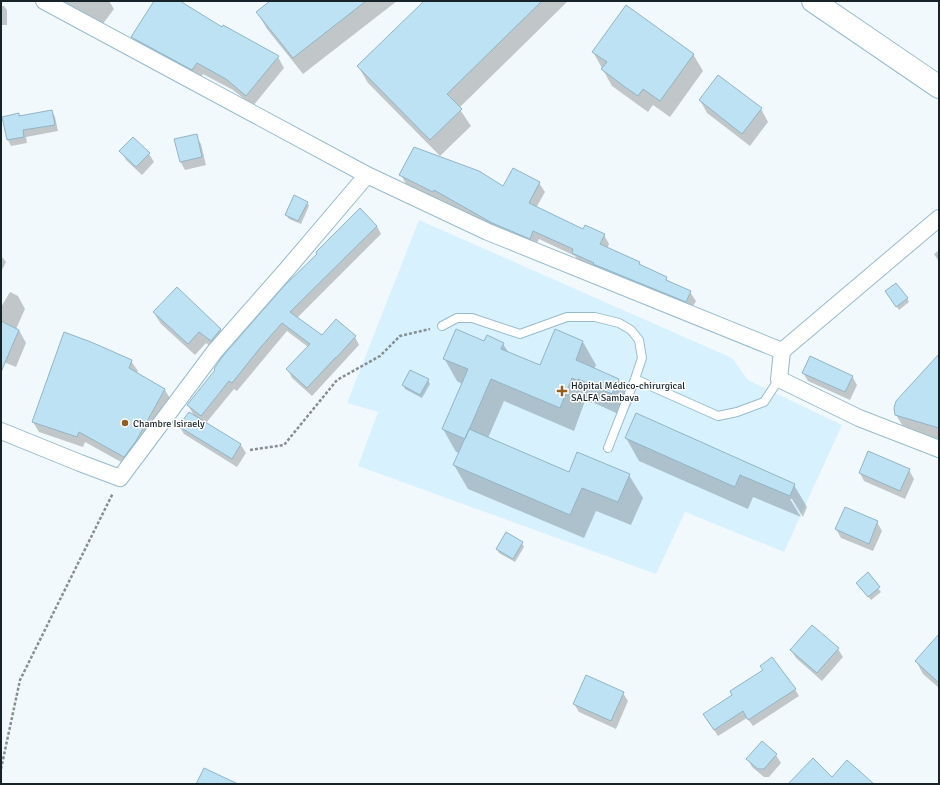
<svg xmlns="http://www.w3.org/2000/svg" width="940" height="785" font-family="Signika,sans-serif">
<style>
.built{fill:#d7f2fe}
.shadow{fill:#0003}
.building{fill:#bde2f3;stroke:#91b5c5}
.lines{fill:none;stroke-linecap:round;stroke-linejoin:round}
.service-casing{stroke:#97bbcb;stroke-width:10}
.minor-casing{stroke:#97bbcb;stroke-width:18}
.secondary-casing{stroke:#97bbcb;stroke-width:24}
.path{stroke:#848e93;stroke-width:2.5;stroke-dasharray:3 2;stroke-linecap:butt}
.service{stroke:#fff;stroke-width:8}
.minor{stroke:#fff;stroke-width:16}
.secondary{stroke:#fff;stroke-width:22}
.poi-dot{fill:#975d1b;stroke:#fff;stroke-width:1.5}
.labels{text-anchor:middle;stroke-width:3;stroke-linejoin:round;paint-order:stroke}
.poi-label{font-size:10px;fill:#16242a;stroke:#fff;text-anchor:start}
</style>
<rect width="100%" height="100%" fill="#f2f9fc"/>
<path class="built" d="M419 220 732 358 748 380 842 425 784 552 685 512 656 574 358 466 378 412 347 403Z"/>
<path class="shadow" d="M56 1H109L114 9 102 25 84 13 83 16Z
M155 1H178L222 29 278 57 284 68 253 106 233 90 203 74 199 81 139 48 132 37Z
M271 1H397L303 74 267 29 257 12Z
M426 1H568L459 108 471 126 440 156 368 83 358 66Z
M1 6H4L7 10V25H1Z
M593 52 693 54 703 71 670 117 653 105 648 112 612 86Z
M700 100 761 109 768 122 750 146 707 113Z
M52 111 55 117 58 131 26 137 27 143 11 146 8 140 3 118 18 114 20 116Z
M196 136 201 144 206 165 185 170 180 161Z
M121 151 149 154 154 162 142 175 126 160Z
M513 169 539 183 545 192 536 208 583 230 604 235 609 244 607 249 639 263 641 267 666 278 669 283 690 292 696 301 691 310 578 261 575 256 539 239 535 247 498 232 439 199 438 201 406 184 401 175 503 188Z
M307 202 309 206 301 224 289 219 286 215Z
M377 226 381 234 297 318 322 337H355L359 345 312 396 292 378 288 370 308 347 287 331 237 391 234 389 206 423 241 445 246 453 237 467 184 434 179 426 194 416 188 405Z
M939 250V262L934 254Z
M1 257 3 258 6 262 1 272Z
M10 292 18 296 25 309 16 329 19 330 26 343 16 367 1 361V307Z
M889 295 907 298 909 302 899 310Z
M154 313 213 324 221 330 228 342 218 353 206 343 195 355 161 324Z
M583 342 596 365 594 369 618 379 632 402 625 417 592 402 591 403 585 401 574 431 504 401 488 438 570 473 629 475 643 498 631 525 596 511 584 538 468 489 454 465 460 453 456 452 443 429 462 384 457 381 444 358 484 343 503 344 509 353 541 367Z
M939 356V441L906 431 896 415Z
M131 361 138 371 136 374 165 390 171 400 130 467 85 442 83 447 39 432 33 422Z
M803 373 852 376 857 385 850 400 808 381Z
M428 380 430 384 422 398 405 389 403 385Z
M626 438 794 485 807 507 803 517 792 499H790L801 517 753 497 748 509 639 461Z
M909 470 914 479 905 499 864 481 860 473Z
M877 522 882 531 873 551 841 538 836 529Z
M522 543 524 547 515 562 499 553 497 549Z
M868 574 881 592 871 600 857 583Z
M939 646V688L923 674 916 661Z
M838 649 843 657 822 681 796 658 791 650Z
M795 689 799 696 753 726 747 718 718 736 708 721Z
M623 693 628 701 616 729 579 712 574 704Z
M776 755 781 763 769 777H764L752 767 748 759Z"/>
<path class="building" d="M154 1H180L222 27 223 25 279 56 246 96 226 79 197 63 192 70 131 37Z
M270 1H366L293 58 256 12Z
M424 1H542L447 94 462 109 430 140 357 66Z
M626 5 694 54 660 101 643 89 638 96 625 87 601 69 607 62 592 52Z
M718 75 762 108 742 134 699 100Z
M52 110 55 125 23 130 24 137 7 140 2 117 19 113V116Z
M197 134 202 157 180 162 174 139Z
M133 137 150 153 136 167 119 151Z
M414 147 479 171 503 186 513 168 540 182 529 203 583 229 585 225 605 234 600 244 640 262 639 264 667 277 666 280 691 291 686 302 593 264 594 263 572 253 573 249 533 231 530 239 492 223 434 190 433 192 399 175Z
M294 195 308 202 298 221 285 215Z
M360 208 377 226 290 312 322 335 336 319 356 336 336 358V357L307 388 286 369 310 344 282 323 260 348 232 383 229 381 201 416 187 405 215 370 214 369 222 357 284 286 317 254 316 252Z
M896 283 908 298 896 307 885 291Z
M177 287 221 329 211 341 199 332 188 344 153 312Z
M1 321 19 330 1 372Z
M456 329 484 341 487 335 504 343 501 349 540 365 555 329 583 341 576 360 619 379 612 394 578 379V381L572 378 560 408 491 379 465 439 442 429 468 369 443 359Z
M64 332 91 342 132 360 129 368 165 389 136 441 124 457 79 432 77 437 32 422Z
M939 354V428L895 415 894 408 896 401Z
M810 356 853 376 845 392 802 373Z
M410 370 429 379 420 395 402 385Z
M189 412 241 444 232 459 178 426Z
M636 413 795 484 790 496 740 475 735 487 625 438Z
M469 429 569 472 577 452 630 474 618 502 582 488 570 515 453 465Z
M868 451 910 469 900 491 859 473Z
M845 507 878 521 869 544 835 529Z
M506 532 523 542 513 559 496 549Z
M868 572 880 587 868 597 856 583Z
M812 625 839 648 817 673 790 650Z
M939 634V683L915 661Z
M772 657 796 689 748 720 743 711 714 730 703 714 732 695 730 691 763 670 760 666Z
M586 675 624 692 611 721 573 704Z
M762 741 777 754 764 769H758L746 759Z
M813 758 832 777 847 760 874 784H788Z
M204 768 238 784H196Z"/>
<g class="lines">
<g class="service-casing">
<path id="service" d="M442 326 457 318H472L520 334 567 317H595L619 323 631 330 639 340 642 358 635 379
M608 448 635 379 718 416 737 412 764 402 779 379"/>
</g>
<g class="minor-casing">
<path id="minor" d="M44 1 367 175 488 232 782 351 939 218
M782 351 779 379 859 418 939 449
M1 431 80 463 120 478 215 351 288 268 367 175"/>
</g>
<g class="secondary-casing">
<path id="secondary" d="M813 1 939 87"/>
</g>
<path class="path" d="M250 450 284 445 337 380 380 356 400 336 430 329
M1 769 20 680 113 493"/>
<use href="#service" class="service"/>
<use href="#minor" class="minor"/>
<use href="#secondary" class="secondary"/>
</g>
<g class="poi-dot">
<path d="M560 385h4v4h4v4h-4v4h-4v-4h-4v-4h4z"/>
<circle cx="125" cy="423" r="4"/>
</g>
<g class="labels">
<g class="poi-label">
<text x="571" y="389">Hôpital Médico-chirurgical<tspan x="571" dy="12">SALFA Sambava</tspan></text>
<text x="133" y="427">Chambre Isiraely</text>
</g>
</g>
<rect width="940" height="785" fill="none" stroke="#16242a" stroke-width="4"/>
</svg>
